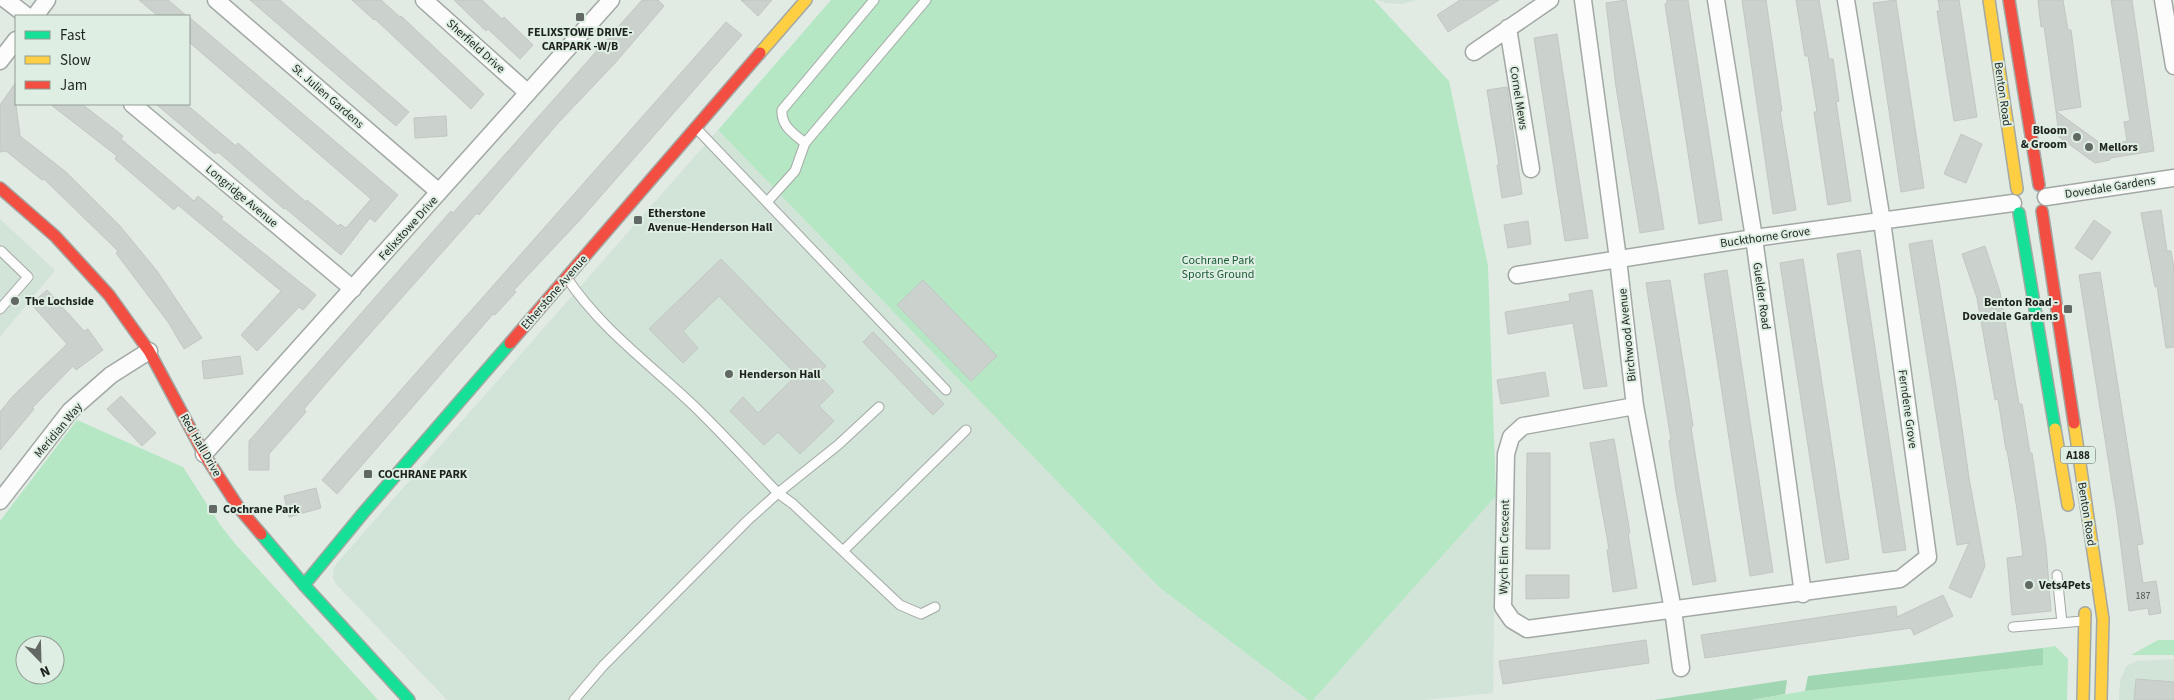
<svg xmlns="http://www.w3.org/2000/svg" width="2174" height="700" font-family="'Source Sans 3',sans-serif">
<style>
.built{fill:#d2e3d7}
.green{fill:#b5e7c5;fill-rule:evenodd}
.forest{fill:#a1d6b3}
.building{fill:#cbd1cc;stroke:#c1c7c2}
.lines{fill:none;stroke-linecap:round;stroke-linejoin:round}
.lane-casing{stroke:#a2a8a4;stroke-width:11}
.street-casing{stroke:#a2a8a4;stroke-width:19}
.fast-casing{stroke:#a2a8a4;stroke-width:14}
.slow-casing{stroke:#a2a8a4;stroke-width:14}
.jam-casing{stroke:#a2a8a4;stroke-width:14}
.lane{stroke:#fbfcfb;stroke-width:9}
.street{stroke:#fbfcfb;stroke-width:16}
.fast{stroke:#16e098;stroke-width:11}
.slow{stroke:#ffcf43;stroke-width:11}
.jam{stroke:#f24e42;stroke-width:11}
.poi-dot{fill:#626863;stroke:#dfeee3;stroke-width:2}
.labels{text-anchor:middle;stroke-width:4;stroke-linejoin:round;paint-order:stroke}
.number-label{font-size:10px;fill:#4a504b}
.shield{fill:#dfeee3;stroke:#575f59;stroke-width:1}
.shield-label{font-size:11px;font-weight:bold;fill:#1d221e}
.poi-label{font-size:12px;font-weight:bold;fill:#1d221e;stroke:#dfeee3;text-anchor:start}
.street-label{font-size:12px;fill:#1d221e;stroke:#dfeee3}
.park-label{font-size:12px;fill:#1b5c36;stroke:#dfeee3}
</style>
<rect width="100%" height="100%" fill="#e2eae4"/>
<path class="built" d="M1377 0H1417L1401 4 1387 3Z
M718 130 1160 588 1308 700H447L336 584 333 578V570L337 563Z
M0 219 55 270 0 337Z
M1496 496 1493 693 1424 700H1313Z
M2174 659V700H2119L2120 681 2126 666 2137 661Z"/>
<path class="green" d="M831 0H1374L1449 81 1488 266 1496 496 1313 700H1308L1160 588 718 130Z
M77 420 183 467 221 526 237 546 378 700H0V521ZM25 645H55V675H25Z
M2158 640H2174V655H2131Z
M2055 646 2068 659 2067 700H1751L1805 691 2042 665 2043 648Z"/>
<path class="forest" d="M2043 648V665L1805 691 1808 676Z
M1787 680 1785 694 1751 700H1654Z"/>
<path class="building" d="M139 0H168L187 16H158Z
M250 0H280L409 112 396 126Z
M352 0H381L400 17 401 16 484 94 471 109 375 19 374 20Z
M454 0H482L502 19 504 17 533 45 520 59 488 29 486 31Z
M642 0H658L664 6 616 62 559 122 479 215 477 213 327 382 304 409 306 412 269 454V470H249V441L451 211 453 213Z
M741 0H772L758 16Z
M1460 0H1499L1448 32 1437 15Z
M1626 0 1664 229 1640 233 1616 87 1606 3Z
M1667 0H1688L1722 220 1699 224 1665 4 1667 3Z
M1742 0H1766L1782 111H1780L1796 210 1773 214Z
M1796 0H1819L1829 59H1833L1839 101 1836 102 1851 201 1828 205 1814 112H1817L1808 56H1805Z
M1896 0 1924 188 1901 192 1873 3Z
M1938 0H1959L1977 117 1954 121 1937 11H1940Z
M2038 0H2063L2068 30H2071L2081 107 2056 111 2044 26 2041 27Z
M2111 0H2132L2154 151 2110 158V160L2095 163 2059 137 2056 111 2104 146 2127 141 2124 122 2130 121Z
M189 17 398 195 375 222 370 218 341 255 285 208 284 209 218 152 215 154 156 104H186L236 146 238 143 306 202 307 200 338 226 340 224 346 228 371 199 189 42Z
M726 22 742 35 579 221 514 290 516 292 495 315 493 314 337 494 322 480 340 459Z
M1557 34 1588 238 1565 241 1534 38Z
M16 82V105L20 136 66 172 120 226 157 271 202 338 184 349 168 322 116 253 118 251 44 179 42 180 6 151 0 152V105Z
M1507 87 1522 194 1502 198 1497 165H1499L1487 90Z
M50 104H82L123 136 121 139 194 201 198 196 223 217 221 219 316 295 303 310 299 307 257 351 241 335 281 291 178 205 174 210 115 159 117 156Z
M446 116 447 136 415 138 414 118Z
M1961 134 1982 144 1966 183 1944 174Z
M2161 210 2167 251H2171L2174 268V347L2166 348 2157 286 2155 287 2141 213Z
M2094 220 2111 232 2092 260 2075 248Z
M1528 221 1531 244 1508 248 1504 225Z
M1932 240 1956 386 1969 478 1985 566 1971 598 1949 588 1969 543 1957 545 1909 244Z
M1985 246 2000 292 2019 404H2022L2030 453H2032L2046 547 2051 611 2012 615 2007 558 2023 556 2017 509 2007 450H2006L1998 399 1995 400 1977 298 1962 254Z
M1860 250 1906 550 1883 553 1837 254Z
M721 259 826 366 817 374 834 391 819 406 834 421 800 454 778 432 764 445 730 411 743 397 758 413 797 375 719 296 683 331 698 348 683 363 649 329Z
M1803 259 1849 559 1826 563 1780 263Z
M1727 270 1773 572 1750 576 1704 274Z
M2100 272 2143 544 2137 545 2143 583 2156 581 2161 613 2149 615 2148 608 2129 611 2117 515 2079 275Z
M923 280 997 356 971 381 897 305Z
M1670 280 1693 426 1691 427 1699 479 1716 581 1693 585 1676 491 1669 440H1671L1646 283Z
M47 290 84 331 88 329 103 350 76 370 73 366 32 408 34 409 0 450V412L13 396 67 344 31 304Z
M1592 290 1607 386 1584 389 1573 323 1508 334 1505 312 1570 301 1569 294Z
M873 332 944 404 933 415 863 342Z
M240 356 243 374 204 379 202 361Z
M1545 372 1549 396 1501 404 1497 380Z
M121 396 156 433 142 446 107 409Z
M1614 439 1630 533H1628L1637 588 1613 592 1607 550 1609 549 1590 443Z
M1527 453H1550V549H1526Z
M316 488 321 508 289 517 284 496Z
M1526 575H1569V598L1526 599Z
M1943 595 1953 616 1914 635 1911 628 1705 658 1701 635 1896 606 1897 617Z
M1646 640 1649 663 1503 684 1499 661Z
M2136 679 2174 682V700H2134Z"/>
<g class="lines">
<g class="lane-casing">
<path id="lane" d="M696 128 946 390
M805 143C793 133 781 126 782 110L874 0
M767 202 795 171 805 143 926 0
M567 278C600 328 650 364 693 405 722 433 750 464 778 493L838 445 879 407
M0 309 28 277 1 251
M843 551 966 430
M2057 575 2062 623
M2013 627 2083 621
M574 700 603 666 747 521 778 493 793 504 900 605 921 614 935 607"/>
</g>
<g class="street-casing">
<path id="street" d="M6 0 27 16
M216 0 439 192
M424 0 528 93
M1583 0 1618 259 1635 406 1673 610 1681 668
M1716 0 1754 238 1803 594
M2163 0 2174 66
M35 16 47 0
M1508 28 1531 169
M1474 52 1550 0
M0 61 16 40
M132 104 353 289
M2046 197 2174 178
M1517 275 1754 238 2013 203
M1635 406 1523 426 1511 437 1506 454 1503 607 1512 620 1527 629 1900 579 1928 557 1882 221 1846 0
M204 454 611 0
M0 501 70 411 111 375 149 351"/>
</g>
<g class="fast-casing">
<path id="fast" d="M2019 213 2055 429
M261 534 304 585 409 700
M304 585 364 512 510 343"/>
</g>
<g class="slow-casing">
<path id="slow" d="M1989 0 2017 189
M760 53 806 0
M2074 423 2103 619 2101 700
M2055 429 2068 505
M2083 700 2085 613"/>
</g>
<g class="jam-casing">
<path id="jam" d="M2009 0 2039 185
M0 188 55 236 109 295 149 351 204 454 239 508 261 534
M2042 211 2074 423
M510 343 760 53"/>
</g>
<use href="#lane" class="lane"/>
<use href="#street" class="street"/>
<use href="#fast" class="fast"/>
<use href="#slow" class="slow"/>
<use href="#jam" class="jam"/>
</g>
<g class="poi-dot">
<rect x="575" y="12" width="10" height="10" rx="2.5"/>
<circle cx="2077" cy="137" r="5"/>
<circle cx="2089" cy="147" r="5"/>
<rect x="633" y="215" width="10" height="10" rx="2.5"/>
<circle cx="15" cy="301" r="5"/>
<rect x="2063" y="304" width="10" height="10" rx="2.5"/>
<circle cx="729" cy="374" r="5"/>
<rect x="363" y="469" width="10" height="10" rx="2.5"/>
<rect x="208" y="504" width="10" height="10" rx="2.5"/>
<circle cx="2029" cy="585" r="5"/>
</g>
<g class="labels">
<g class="number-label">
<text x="2143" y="599">187</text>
</g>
<rect class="shield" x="2060.5" y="446.5" width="35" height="17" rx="4"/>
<g class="shield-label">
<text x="2078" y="459">A188</text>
</g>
<g class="poi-label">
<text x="580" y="36" text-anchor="middle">FELIXSTOWE DRIVE-<tspan x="580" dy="14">CARPARK -W/B</tspan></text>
<text x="2067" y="134" text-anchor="end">Bloom<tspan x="2067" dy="14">&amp; Groom</tspan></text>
<text x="2099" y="151">Mellors</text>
<text x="648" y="217">Etherstone<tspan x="648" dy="14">Avenue-Henderson Hall</tspan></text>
<text x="25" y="305">The Lochside</text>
<text x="2058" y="306" text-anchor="end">Benton Road -<tspan x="2058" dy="14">Dovedale Gardens</tspan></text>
<text x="739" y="378">Henderson Hall</text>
<text x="378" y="478">COCHRANE PARK</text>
<text x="223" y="513">Cochrane Park</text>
<text x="2039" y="589">Vets4Pets</text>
</g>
<g class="street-label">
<text transform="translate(476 46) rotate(42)" y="4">Sherfield Drive</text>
<text transform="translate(2003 94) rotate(82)" y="4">Benton Road</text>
<text transform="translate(328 96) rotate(41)" y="4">St. Julien Gardens</text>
<text transform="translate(1519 98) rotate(81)" y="4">Cornel Mews</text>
<text transform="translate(2110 187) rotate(-9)" y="4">Dovedale Gardens</text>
<text transform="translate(242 196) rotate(40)" y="4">Longridge Avenue</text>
<text transform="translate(408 228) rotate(-48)" y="4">Felixstowe Drive</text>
<text transform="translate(1765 237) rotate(-8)" y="4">Buckthorne Grove</text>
<text transform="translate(554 292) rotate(-49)" y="4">Etherstone Avenue</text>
<text transform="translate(1762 296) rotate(82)" y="4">Guelder Road</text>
<text transform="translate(1627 335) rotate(-96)" y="4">Birchwood Avenue</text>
<text transform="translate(1908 409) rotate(82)" y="4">Ferndene Grove</text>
<text transform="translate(58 430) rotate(-50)" y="4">Meridian Way</text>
<text transform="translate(201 445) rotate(60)" y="4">Red Hall Drive</text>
<text transform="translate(2087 514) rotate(81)" y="4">Benton Road</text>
<text transform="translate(1504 547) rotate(-89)" y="4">Wych Elm Crescent</text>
</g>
<g class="park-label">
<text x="1218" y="264">Cochrane Park<tspan x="1218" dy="14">Sports Ground</tspan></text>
</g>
</g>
<rect x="15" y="15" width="175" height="90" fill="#dfeee3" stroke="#919c94"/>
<rect x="25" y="31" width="25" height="8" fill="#16e098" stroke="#919c94"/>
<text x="60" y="40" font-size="15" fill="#1d221e">Fast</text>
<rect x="25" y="56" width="25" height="8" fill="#ffcf43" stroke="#919c94"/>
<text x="60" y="65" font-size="15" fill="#1d221e">Slow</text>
<rect x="25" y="81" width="25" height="8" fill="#f24e42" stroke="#919c94"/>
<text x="60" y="90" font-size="15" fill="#1d221e">Jam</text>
<g transform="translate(40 660) rotate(157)"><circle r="24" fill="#dfeee3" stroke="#919c94"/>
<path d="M0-4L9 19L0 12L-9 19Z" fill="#626863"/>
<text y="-8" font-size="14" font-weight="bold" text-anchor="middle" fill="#1d221e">N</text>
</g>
</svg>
